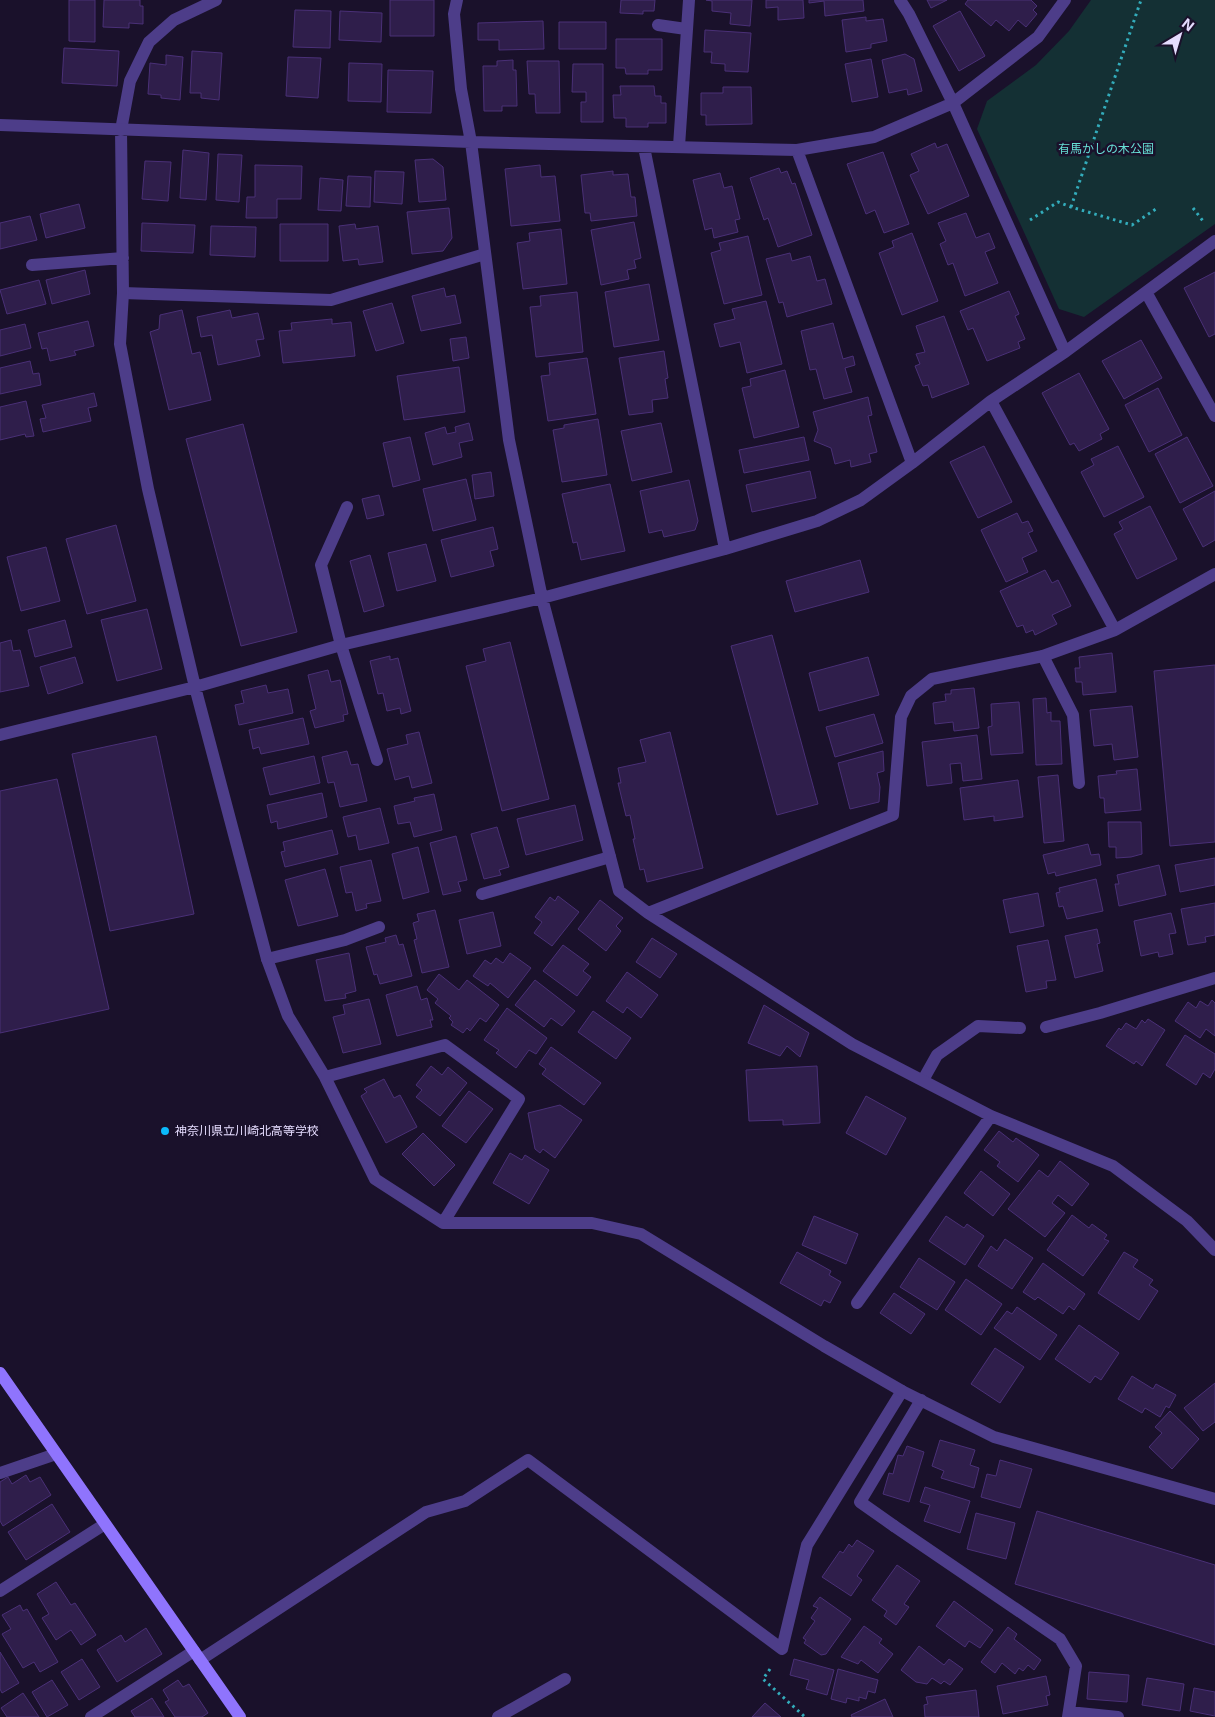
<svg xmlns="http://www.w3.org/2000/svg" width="1215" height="1717" font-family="Inter,'Noto Sans JP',sans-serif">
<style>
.green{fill:#143034}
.building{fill:#2f1e4b;stroke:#4a3077}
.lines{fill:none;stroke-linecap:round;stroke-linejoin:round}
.path{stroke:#33acbb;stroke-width:3;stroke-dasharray:2.5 4;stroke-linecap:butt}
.lane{stroke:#4d3d89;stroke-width:12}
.street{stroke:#4d3d89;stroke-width:12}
.secondary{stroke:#8f74fd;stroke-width:12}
.poi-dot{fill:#0bbafb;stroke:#1a112b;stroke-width:2}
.labels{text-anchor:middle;stroke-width:5;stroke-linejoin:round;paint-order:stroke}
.park-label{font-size:12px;fill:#67dfd5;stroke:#1a112b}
.poi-label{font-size:12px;fill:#e5dcfe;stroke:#1a112b;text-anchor:start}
</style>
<rect width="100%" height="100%" fill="#1a112b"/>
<path class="green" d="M1091 0H1215V224L1084 317 1059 309 977 129 987 101 1036 65 1069 31Z"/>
<path class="building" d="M69 0H95V42L69 41Z
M104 0H140V6H143V24L129 23V28L103 27Z
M390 0H434V36H390Z
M621 0H655L654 11H643V14L620 13Z
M706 0H752L750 26 730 24 731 13 712 11V1Z
M766 0H803L804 18 778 20V7L766 8Z
M809 0H863L864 11 825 16 824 1 809 3Z
M927 0H947L931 8Z
M968 0H1031L1037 6 1033 10 1037 14 1026 27 1018 20 1009 31 996 20 991 26 965 4Z
M295 10 331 11 330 48 293 47Z
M340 11 382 13 381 42 339 40Z
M960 11 985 56 959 71 933 26Z
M866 17V21L883 19 887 41 871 44V48L846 52 842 20Z
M543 21 544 49 499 50V40H478V23Z
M559 22H606V49H559Z
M705 30 751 33 748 72 725 71V64L711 63 712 52H704Z
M616 39H662V70H648V74H626L625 68H616Z
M64 48 119 51 117 86 62 83Z
M192 51 222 53 219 100 201 98V93H190Z
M905 54 914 59 922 91 908 95 907 89 889 93 882 60Z
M166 55 183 57 180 100 161 98V95L148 94 150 63 166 65Z
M288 57 321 58 318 98 286 96Z
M871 59 878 97 852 102 845 64Z
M513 60V70H516L517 106H502V111H484L483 66H497V61Z
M527 61H559L560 113H536L535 94H529Z
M349 63 382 64 381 102 348 101Z
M573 64H603V122H581V102H586V92H572Z
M388 70 433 71 431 113 387 112Z
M620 86H654L655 96H661V103H666V123H648V127H626V118H614L613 95H621Z
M723 87H751L752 124 706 125V115H701V93H723Z
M935 143 937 148 947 144 969 196 928 214 910 175 919 171 911 154Z
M183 150 209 153 206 200 180 198Z
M883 152 909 224 884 233 875 210 866 214 847 164Z
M218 154 242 155 239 202 216 200Z
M433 159 443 167 446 200 419 202 415 160Z
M145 161 171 162 168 201 142 199Z
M255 165 302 166 301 199H277V218H246L247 197H255Z
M540 165 541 177 555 176 560 221 511 226 505 169Z
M779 168 781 173 787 171 792 184 795 183 812 235 778 247 768 218 764 220 750 178Z
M375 171 404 172 402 204 374 202Z
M613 171V175L628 174 631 197H635L637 216 591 221 590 213H585L581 175Z
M720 173 724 188 732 186 740 219 735 220 738 232 714 238 712 228 705 230 693 180Z
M348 176 371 177 370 207 346 206Z
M320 178 343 180 341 211 318 210Z
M79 204 85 228 46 238 40 214Z
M449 208 452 238 443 251 412 254 407 212Z
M966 213 976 238 989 233 995 248 985 252 998 283 965 296 953 263 948 265 940 244 946 241 938 223Z
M30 216 37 240 0 249V223Z
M634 222 641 258 634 260 636 268 627 270 629 279 601 285 591 230Z
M142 223 195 225 193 253 141 251Z
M280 224H328V261H280Z
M355 224 356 229 378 226 383 262 359 265 358 259 343 261 339 226Z
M211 226 256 227 255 257 210 255Z
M561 229 567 284 523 289 517 243 530 241 529 233Z
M912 233 938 301 902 315 879 253 894 247 892 241Z
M748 236 762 295 724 304 711 253 721 250 719 243Z
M790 253 792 261 810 256 817 281 825 279 832 304 787 317 783 302 779 303 766 259Z
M85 270 90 294 52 304 46 280Z
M1215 272V334L1209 337 1184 288Z
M39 280 46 304 7 314 0 290Z
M649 284 659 340 614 347 605 292Z
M444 288 446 297 455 295 461 323 421 331 412 296Z
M1009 291 1019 314 1015 316 1025 339 1018 342 1020 348 987 361 973 328 968 330 960 311Z
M577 292 583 352 536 357 530 307 541 306 540 296Z
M766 301 782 364 747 373 740 342 720 347 714 324 735 319 732 309Z
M392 303 404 343 376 351 363 311Z
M182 310 192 354 200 352 211 400 169 410 150 332 159 329 160 315Z
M230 310 232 318 258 313 264 339 256 340 260 356 218 365 212 335 201 337 197 317Z
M944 316 969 384 932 398 928 385 923 386 915 366 920 364 916 354 925 352 916 326Z
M332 319V324L351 322 355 356 283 363 279 331 292 330 291 323Z
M88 321 94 346 74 351 76 355 50 361 47 348 42 349 38 333Z
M833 323 843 359 853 356 855 365 845 368 852 392 824 399 816 369 810 370 801 331Z
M25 324 31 348 0 356V330Z
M466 337 469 358 453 361 450 339Z
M1141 340 1162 378 1124 399 1102 361Z
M664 351 668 378 665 379 668 398 652 400 653 412 629 415 619 358Z
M587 358 596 414 548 421 541 376 550 375 549 363Z
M30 361 33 374 39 373 41 385 0 394V368Z
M459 367 465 412 404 420 397 376Z
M785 370 799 427 754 438 742 388 751 386 750 379Z
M1079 373 1109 429 1100 434 1102 439 1079 451 1074 443 1070 445 1042 393Z
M1158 388 1182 435 1149 452 1125 405Z
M94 393 97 406 88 408 91 421 43 432 40 419 46 418 42 405Z
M868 397 872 415 868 416 877 452 869 454 871 462 851 467 850 460 835 464 831 448 814 441 818 430 813 412Z
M26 401 34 436 26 437 25 434 0 440V407Z
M598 419 607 475 562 482 553 430 564 428V425Z
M469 423 473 440 459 443 462 457 433 465 425 433 445 427 447 434 456 432 455 427Z
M661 423 672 472 632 481 621 431Z
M243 424 297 632 241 646 186 439Z
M410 437 420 480 393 487 383 443Z
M804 437 809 460 744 473 739 450Z
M1187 437 1213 486 1180 503 1155 454Z
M984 446 1012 502 978 518 950 462Z
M1118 446 1144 497 1104 517 1081 472 1094 465 1091 459Z
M810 471 816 498 752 512 746 485Z
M491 472 494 496 475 499 472 475Z
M466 479 476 520 433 531 423 489Z
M689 480 698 521 695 530 664 537 662 530 649 533 640 491Z
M610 484 625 551 581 560 577 542 573 543 562 494Z
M1215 491V540L1203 547 1183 509Z
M379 495 384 515 367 519 362 499Z
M1150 506 1177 559 1137 579 1114 534 1123 529 1119 522Z
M1017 513 1022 523 1028 521 1033 531 1028 533 1037 551 1022 558 1028 572 1006 582 981 530Z
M116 525 136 601 87 614 66 539Z
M493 527 498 549 490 551 494 566 451 577 441 540Z
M426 544 436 581 397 591 388 553Z
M46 547 60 601 21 611 7 557Z
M370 555 384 606 364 612 350 561Z
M860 560 869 592 795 612 786 581Z
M1045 570 1052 583 1058 580 1071 606 1052 615 1057 624 1035 635 1033 630 1026 633 1023 625 1017 627 1000 591Z
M147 609 162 669 117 681 101 620Z
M65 620 72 647 35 657 28 630Z
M772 635 818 804 777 815 731 646Z
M11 640 13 651 20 650 29 686 0 692V643Z
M510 642 549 799 502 811 466 666 486 661 483 649Z
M1112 653 1116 692 1083 695 1082 682H1076L1075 668H1080L1079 657Z
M390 656V660L398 658 411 711 401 714 400 708 387 711 383 693 378 694 370 661Z
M75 657 83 683 48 694 40 667Z
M868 657 879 695 819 711 809 673Z
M1215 665V842L1170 846 1154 671Z
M328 670 331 682 340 680 348 714 343 715 344 721 315 728 310 711 316 709 308 675Z
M266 685 268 693 288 689 293 713 239 725 235 705 244 703 241 691Z
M974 688 979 728 954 731 953 722 935 724 933 703 946 701 945 694H951V690Z
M1046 698 1047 713 1051 712V721H1060L1062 764 1036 765 1033 699Z
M1019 702 1023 753 991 755 988 727 992 726 991 704Z
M1132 706 1138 757 1114 760 1112 744 1094 746 1090 710Z
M874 714 883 743 835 757 826 727Z
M303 718 309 744 261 754 259 747 253 749 249 730Z
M419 732 432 783 412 788 409 776 395 780 387 749 408 744 406 735Z
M670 732 703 868 647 882 644 869 640 870 633 839H635L630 815 626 816 618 783H621L618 768 646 762 640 740Z
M977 735 982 779 963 781 961 763 950 764 952 783 927 786 922 742Z
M156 736 194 914 110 931 72 754Z
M347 751 351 765 358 764 367 801 340 807 334 782 328 783 322 757Z
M883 751 884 771 877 773 880 787 879 802 850 809 838 763Z
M314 756 320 783 270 795 263 768Z
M1137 769 1141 810 1105 813 1104 798H1100L1098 776 1117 774 1116 771Z
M1058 775 1064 841 1044 843 1038 777Z
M57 779 109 1009 0 1033V791Z
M1018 780 1023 817 994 821V816L964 820 960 788Z
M322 793 327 817 278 829 277 821 271 823 267 805Z
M434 794 442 830 414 837 410 822 398 824 394 806 415 801 414 798Z
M575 805 583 840 526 855 517 819Z
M380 808 389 843 359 850 356 835 348 837 343 817Z
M1108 822H1141L1142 854 1131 857 1116 858V847H1109Z
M497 827 509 867 499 870 501 875 484 879 471 834Z
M332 830 338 854 285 867 281 852 285 851 283 842Z
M456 836 467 880 458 882 461 891 443 895 430 843Z
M1088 844 1091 855 1099 854 1101 865 1056 876 1055 872 1048 874 1043 855Z
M418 847 429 892 403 899 392 854Z
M1215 858V885L1180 892 1175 865Z
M371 860 381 901 366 904 367 908 356 911 352 892 346 893 340 867Z
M1159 865 1166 895 1119 906 1115 884H1119L1117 875Z
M325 869 338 916 298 926 285 880Z
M1096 879 1103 911 1067 919 1063 906 1059 907 1056 893 1060 892 1059 888Z
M1038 893 1044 926 1010 933 1003 900Z
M558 896 579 912 552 946 534 933 542 922 535 917 550 897 555 901Z
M600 900 623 918 616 926 621 931 606 951 578 929Z
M1215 903V935L1205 937 1206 942 1188 945 1181 909Z
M435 910 449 967 422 973 414 940 417 939 413 923 419 921 417 914Z
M493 912 501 946 467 954 459 920Z
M1171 913 1176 933 1169 934 1173 954 1159 957 1158 952 1141 956 1134 921Z
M1097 929 1100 943 1097 944 1103 971 1075 978 1065 936Z
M396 935 399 945 403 944 412 976 380 984 377 974 374 975 366 947 386 942 385 938Z
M652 938 677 954 660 978 636 962Z
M1048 940 1056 980 1046 981 1047 988 1026 992 1017 946Z
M563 945 589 964 583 971 591 977 577 996 543 971Z
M349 953 356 991 345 994 346 998 325 1001 316 960Z
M510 953 531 968 508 998 490 983 488 986 473 976 485 960 491 964 496 958 503 963Z
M627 972 658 995 641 1018 627 1007 623 1013 606 1001Z
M439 974 459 990 467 980 499 1005 486 1022 480 1018 470 1031 467 1028 463 1033 451 1025 453 1022 449 1018 451 1016 435 1003 438 999 427 990Z
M535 980 575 1011 562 1026 551 1018 544 1027 515 1005Z
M417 986 421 1000 427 998 433 1020H430L432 1027 397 1036 386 995Z
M369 999 381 1044 343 1053 333 1017 345 1014 343 1005Z
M1212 1000 1215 1003V1036L1206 1029 1200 1038 1175 1021 1188 1002 1196 1008 1200 1001 1208 1006Z
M764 1005 809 1033 800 1057 787 1046 780 1056 748 1043Z
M507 1008 547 1038 536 1054 529 1050 516 1068 496 1053 499 1050 484 1040Z
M593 1011 631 1038 616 1059 578 1032Z
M1148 1019 1165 1030 1142 1066 1136 1061 1134 1064 1106 1046 1119 1028 1121 1030 1126 1023 1136 1029 1142 1020 1145 1023Z
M1185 1035 1215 1054V1069L1210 1078 1203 1073 1196 1085 1166 1065Z
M551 1047 601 1083 584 1105 542 1074 546 1069 539 1064Z
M431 1066 442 1075 448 1067 467 1083 440 1116 416 1097 422 1090 416 1085Z
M817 1066 820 1123 783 1125V1120L749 1121 746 1070Z
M384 1079 394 1098 400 1095 417 1127 386 1143 361 1096 367 1092 364 1089Z
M469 1091 493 1109 466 1143 442 1126Z
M866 1096 906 1118 886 1155 846 1133Z
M560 1105 582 1120 555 1158 543 1149 540 1153 535 1149 528 1113Z
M999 1131 1013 1142 1016 1138 1039 1155 1018 1182 997 1166 1000 1162 984 1150Z
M423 1133 455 1165 434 1186 402 1154Z
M510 1153 522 1160 525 1155 549 1170 529 1204 493 1183Z
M1060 1161 1089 1184 1072 1206 1058 1195 1052 1203 1065 1213 1045 1237 1008 1209 1039 1170 1048 1177Z
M981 1171 1010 1194 993 1216 964 1193Z
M1072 1215 1089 1228 1092 1224 1107 1235 1104 1239 1109 1241 1083 1276 1047 1250Z
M814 1216 858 1234 846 1264 802 1245Z
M946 1216 964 1228 967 1224 984 1236 965 1265 929 1241Z
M1005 1239 1033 1258 1012 1289 978 1266 991 1246 997 1251Z
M797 1252 831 1271 829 1275 841 1282 830 1303 824 1300 821 1306 780 1283Z
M1124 1252 1138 1260 1133 1267 1153 1280 1149 1285 1158 1291 1139 1320 1098 1293Z
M919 1258 955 1282 937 1310 900 1287Z
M1043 1263 1085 1294 1074 1310 1069 1306 1063 1314 1038 1297 1035 1300 1023 1292Z
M966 1279 1002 1304 981 1335 945 1310Z
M894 1293 925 1314 911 1334 880 1313Z
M1017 1307 1057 1335 1040 1360 994 1328 1007 1311 1012 1314Z
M1079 1325 1119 1353 1101 1380 1095 1376 1090 1383 1055 1359Z
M995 1348 1024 1367 1000 1403 971 1384Z
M1132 1376 1153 1389 1156 1384 1176 1395 1169 1408 1166 1406 1160 1417 1145 1408 1142 1413 1118 1399Z
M1215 1383V1422L1203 1431 1184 1408Z
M1170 1411 1199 1439 1172 1469 1149 1447 1162 1433 1155 1427Z
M940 1440 975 1450 970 1465 979 1468 974 1488 941 1478 944 1471 932 1466Z
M907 1446 924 1452 909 1502 883 1494 889 1473 893 1474 898 1455 903 1456Z
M1000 1460 1032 1469 1020 1508 981 1497 987 1474 996 1476Z
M26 1475 30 1482 40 1477 51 1495 3 1526 0 1521V1482L8 1477 12 1484Z
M925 1487 970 1501 960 1533 924 1521 930 1505 920 1502Z
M52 1504 70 1532 26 1560 8 1532Z
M1037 1511 1215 1565V1645L1015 1584Z
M976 1513 1015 1523 1006 1559 967 1549Z
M857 1540 874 1551 857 1576 862 1580 851 1596 822 1577 840 1551 843 1553 849 1544 852 1547Z
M897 1565 920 1581 904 1604 909 1607 896 1625 884 1616 887 1611 872 1600Z
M56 1582 71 1605 75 1603 96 1635 81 1645 71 1630 56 1640 42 1618 49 1614 37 1594Z
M820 1597 851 1619 826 1654 821 1655 804 1643 806 1640 803 1638 815 1621 811 1618 818 1608 813 1606Z
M954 1601 993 1630 980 1648 969 1641 965 1647 936 1626Z
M20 1605 23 1611 27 1609 58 1662 40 1672 34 1662 23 1668 2 1634 11 1629 2 1615Z
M864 1626 882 1639 879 1643 893 1654 878 1673 861 1660 858 1664 841 1657Z
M1008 1627 1017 1634 1014 1639 1041 1660 1034 1670 1028 1665 1023 1671 1019 1668 1015 1674 1002 1663 995 1673 981 1662Z
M146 1628 162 1654 117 1682 97 1650 121 1635 125 1642Z
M919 1646 944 1665 949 1659 963 1669 950 1685 944 1681 941 1684 932 1678 927 1684 916 1682 901 1670Z
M0 1652 19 1683 2 1693 0 1689Z
M82 1659 100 1687 79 1700 61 1672Z
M794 1659 834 1670 827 1695 806 1689 809 1680 790 1675Z
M838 1669 878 1680 875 1693 868 1691 866 1699 859 1697V1701L847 1698 846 1703 831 1699Z
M1089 1672 1129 1675 1127 1702 1087 1699Z
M1046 1676 1050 1695 1046 1696 1048 1705 1003 1714 997 1686Z
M1147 1678 1184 1684 1180 1711 1142 1705Z
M52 1680 68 1705 47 1717 32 1692Z
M178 1680 183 1687 189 1684 208 1713 202 1717H175L165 1702 169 1700 163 1690Z
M1194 1688 1215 1692V1716L1190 1711Z
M976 1690 979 1717H925L924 1705 928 1704 926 1697Z
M23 1693 39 1717H7L1 1708Z
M152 1698 164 1717H135L131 1711Z
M885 1699 893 1717H852L851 1715Z
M765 1703 781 1717H752Z"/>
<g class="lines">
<path class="path" d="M1071 207 1141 0
M1193 208 1203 221
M1030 220 1058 202 1071 207 1132 225 1156 209
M770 1669 763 1679 805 1717"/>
<path class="lane" d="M658 25 686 29
M121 130 130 81 149 42 174 20 216 0
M679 146 689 0
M123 293 331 300 485 254
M347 507 321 565 341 645 377 760
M1043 656 1073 715 1079 783
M482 894 610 857
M267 959 345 940 379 927
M923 1080 937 1055 978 1026 1020 1028
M894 1526 860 1502 921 1400
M200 1660 426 1512 465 1501 528 1460 782 1649 807 1545 902 1391
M498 1717 565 1679"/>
<path class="street" d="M457 0 454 14 461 89 471 142 509 440 542 598 619 891 648 913 852 1044 991 1116 1113 1166 1187 1221 1215 1250
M900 0 909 14 953 103 1065 352
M0 125 471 142 797 150 874 137 953 103 1038 37 1065 0
M121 130 123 293 120 344 148 489 195 687 267 959 288 1016 325 1077 375 1179 443 1223H592L641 1234 824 1346 902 1391 994 1437 1215 1499
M644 147 725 549
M797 150 912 463
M32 265 123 258
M1146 292 1215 416
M991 401 1115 630 1215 574
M0 735 195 687 341 645 542 598 725 549 817 521 861 500 912 463 991 401 1065 352 1215 241
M648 913 893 815 901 717 911 696 932 679 1043 656 1115 630
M1046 1027 1100 1013 1215 978
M325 1077 445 1045 519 1099 443 1223
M857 1303 991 1116
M0 1473 56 1454
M894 1526 1060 1639 1076 1666 1068 1717
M0 1591 105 1524
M1069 1712 1118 1717
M91 1717 194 1651"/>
<path class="secondary" d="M0 1373 240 1717"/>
</g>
<circle class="poi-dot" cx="165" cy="1131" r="5"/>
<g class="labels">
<g class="park-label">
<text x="1106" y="153">有馬かしの木公園</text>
</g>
<g class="poi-label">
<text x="175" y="1135">神奈川県立川崎北高等学校</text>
</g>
</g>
<g transform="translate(1180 35) rotate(38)" stroke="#1a112b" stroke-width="4" paint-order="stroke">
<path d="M0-4L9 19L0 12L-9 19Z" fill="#e5dcfe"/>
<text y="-8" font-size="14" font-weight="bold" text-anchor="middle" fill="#e5dcfe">N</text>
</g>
</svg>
